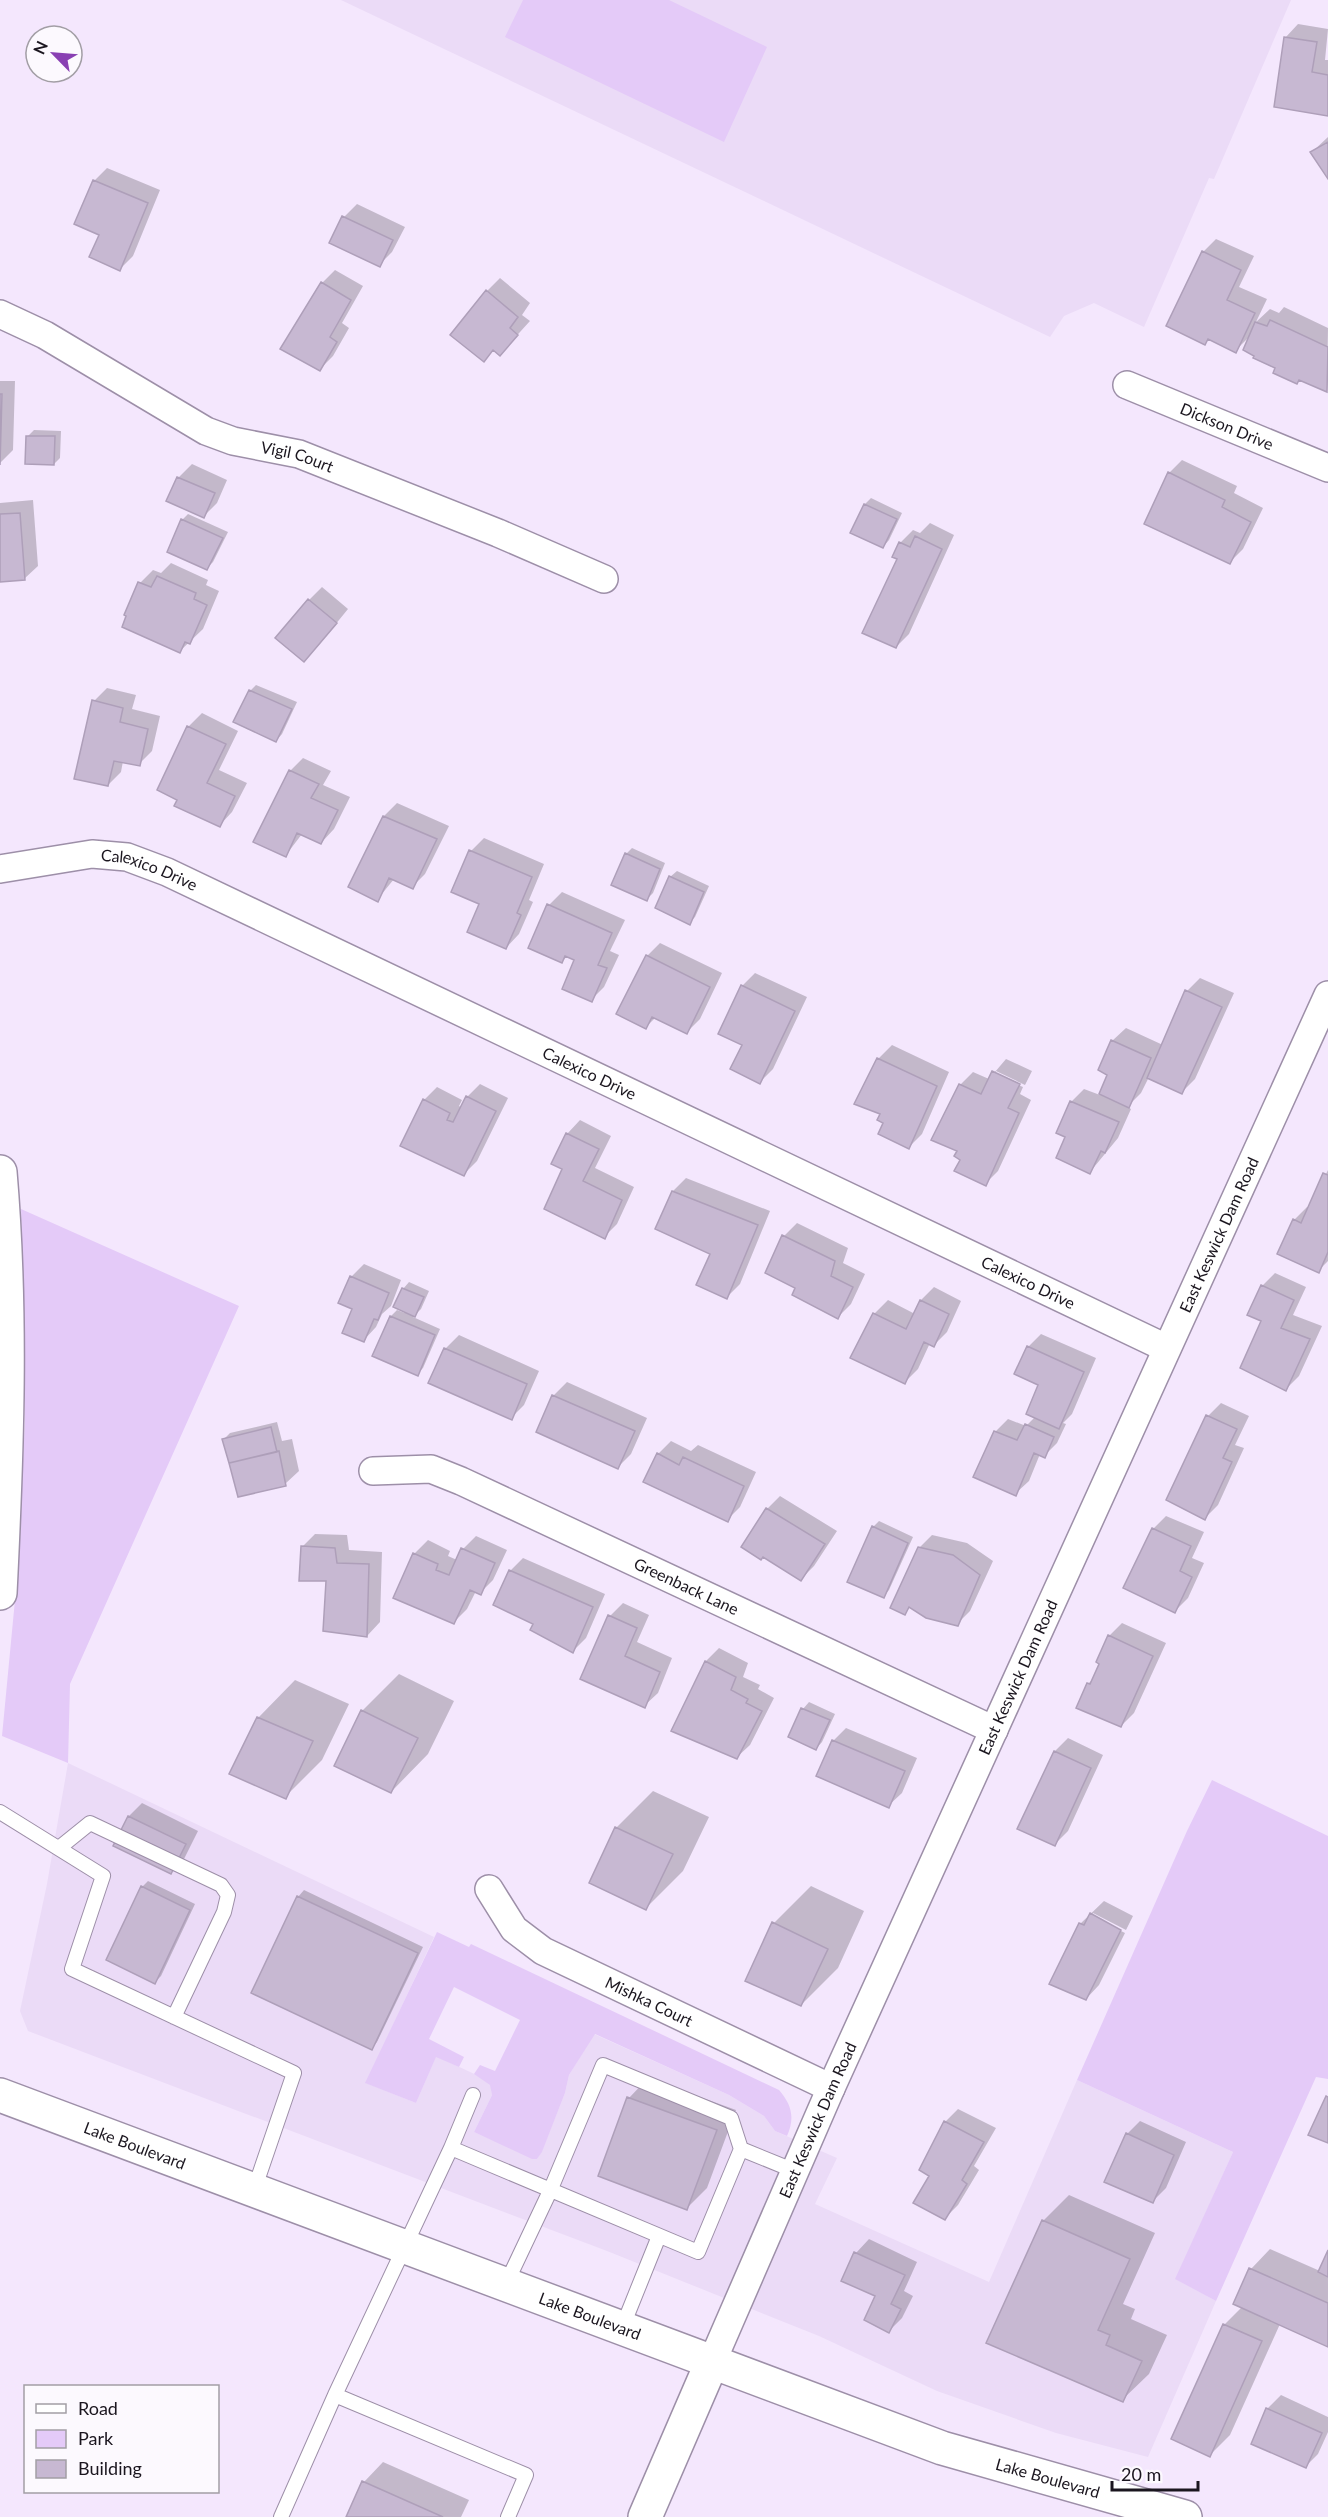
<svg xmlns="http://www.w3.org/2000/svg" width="1328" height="2517" font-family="Lato,sans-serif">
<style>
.built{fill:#ebdbf7}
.green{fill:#e4caf8}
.shadow{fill:#0003}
.building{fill:#c7b8d2;stroke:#ae9fb9;stroke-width:1.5}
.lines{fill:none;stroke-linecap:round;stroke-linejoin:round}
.lane-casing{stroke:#9d8fa8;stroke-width:16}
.street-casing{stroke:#9d8fa8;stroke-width:30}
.secondary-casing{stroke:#9d8fa8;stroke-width:36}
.lane{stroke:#fff;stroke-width:14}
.street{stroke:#fff;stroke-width:27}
.secondary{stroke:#fff;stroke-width:33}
.labels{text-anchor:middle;stroke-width:6;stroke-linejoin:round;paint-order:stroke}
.street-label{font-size:16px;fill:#1b161f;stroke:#fcf9fe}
</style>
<rect width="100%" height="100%" fill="#f4e7fd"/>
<path class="built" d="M341 0H1291L1214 179 1209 178 1144 327 1094 303 1064 316 1050 337Z
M68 1763 434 1937 366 2083 416 2103 436 2056 485 2079 491 2085 492 2095 474 2132 537 2159 542 2151 565 2093 569 2075 594 2034 729 2095 764 2116 775 2131 837 2158 815 2204 989 2282 1077 2080 1233 2152 1176 2279 1216 2301 1148 2457 1056 2433 937 2391 819 2336 607 2251 28 2031 20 2011 47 1884Z"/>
<path class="green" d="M523 0H669L767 47 724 142 505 37Z
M21 1209 239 1306 70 1684 68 1763 2 1736 17 1579 25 1423Z
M1212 1780 1328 1836V2079L1316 2077 1216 2301 1175 2279 1233 2152 1077 2080 1187 1831Z
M437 1932 469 1947 471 1944 779 2090C792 2105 795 2118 787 2136L775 2131 764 2116 729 2095 595 2034 569 2075 565 2093 542 2152 537 2159H532L474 2132 492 2095 490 2085 474 2074 480 2065 495 2071 520 2020 454 1987 429 2039 464 2057 459 2067 436 2057 416 2103 365 2083Z"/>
<path class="shadow" d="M1298 24 1328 29 1325 60H1328V115L1285 38Z
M1328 137V177L1312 152Z
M107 168 160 190 133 256 120 269 100 234 94 181Z
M357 204 405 227 392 252 379 265 331 242 344 217Z
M1216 239 1254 256 1239 287 1267 299 1256 322 1270 309 1279 313 1284 307 1328 328 1327 390 1301 379 1297 382 1277 367 1250 336 1236 350 1210 338 1205 343 1203 252Z
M335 270 363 286 342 323 349 328 333 356 320 369 322 283Z
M500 278 530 303 522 315 530 321 500 354 494 349 483 360 487 291Z
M0 381H15L13 450 0 463Z
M34 430 61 431 60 458 54 464 28 436Z
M1182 460 1237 486 1234 493 1263 508 1243 549 1230 562 1169 473Z
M192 464 227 480 217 503 204 516 168 500 179 477Z
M871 498 902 513 889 540 883 547 852 532 865 504Z
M33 500 38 566 24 579 0 581V503Z
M188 514 228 532 213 562 207 568 182 520Z
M930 523 954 535 909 634 896 647 900 543 913 530 920 533Z
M171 563 208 580 206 585 219 591 203 629 180 651 140 583 153 570 161 573Z
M322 587 348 609 317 647 309 600Z
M256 685 297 702 282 734 276 741 250 691Z
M107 688 136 695 132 709 160 716 152 751 139 764 123 761 121 772 108 785 94 701Z
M202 713 238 731 219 770 247 783 232 812 219 826 159 789 189 726Z
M303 758 331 771 323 785 350 797 334 829 321 843 302 834 286 855 290 771Z
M397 803 449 826 425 874 412 887 394 879 377 900 350 886 384 816Z
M484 838 544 864 529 900 533 902 519 934 506 948 481 903 453 891 471 851Z
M632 848 665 863 653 893 647 899 626 854Z
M677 871 709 886 695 917 689 923 670 877Z
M562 892 625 920 610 951 619 955 604 987 591 1000 576 959 568 955 562 962 549 905Z
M660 943 722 973 700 1019 687 1032 656 1017 646 1027 647 956Z
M755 973 807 997 773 1069 760 1082 744 1045 742 986Z
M1200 978 1234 993 1195 1079 1182 1092 1149 1077 1141 1093 1127 1107 1131 1109 1118 1138 1090 1172 1067 1136 1071 1102 1084 1089 1100 1095 1109 1074 1112 1041 1126 1028 1163 1045 1187 991Z
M892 1045 949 1072 922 1134 909 1147 886 1123 882 1113 856 1103 878 1059Z
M1006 1059 1032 1071 1025 1085 996 1071V1075L1023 1087 1020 1094 1031 1100 998 1171 985 1184 962 1159 959 1150 960 1085 973 1072 989 1079Z
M480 1084 508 1098 477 1161 464 1174 424 1100 437 1087 462 1100 459 1106 462 1108 467 1097Z
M580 1120 611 1136 595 1168 634 1187 617 1224 604 1237 564 1169 567 1134Z
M1328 1170V1261L1318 1271 1294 1220 1307 1207 1309 1208Z
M686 1178 770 1211 740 1284 727 1297 712 1253 673 1191Z
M797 1223 848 1248 843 1263 865 1274 851 1304 838 1317 797 1287 784 1236Z
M364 1264 401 1280 391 1306 382 1314 376 1327 363 1341 354 1308 351 1277Z
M1275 1273 1306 1287 1293 1315 1322 1326 1299 1376 1286 1389 1263 1320 1262 1286Z
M409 1282 429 1291 421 1309 413 1317 440 1329 423 1368 417 1374 374 1356 391 1316 397 1310 405 1313 403 1289Z
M934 1287 961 1301 947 1332 934 1345 930 1343 918 1369 905 1382 852 1358 874 1314 888 1300 915 1314 921 1300Z
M1041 1334 1096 1358 1072 1414 1063 1423 1066 1424 1057 1443 1044 1456 1040 1454 1029 1481 1015 1494 995 1432 1008 1419 1026 1426 1035 1417 1040 1384 1028 1347Z
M459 1335 539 1371 524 1405 511 1418 430 1382 446 1348Z
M567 1382 647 1418 631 1454 618 1467 538 1431 554 1395Z
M1221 1403 1249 1416 1235 1445 1244 1448 1218 1505 1205 1518 1208 1416Z
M277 1422 282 1441 292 1439 299 1471 285 1484 224 1439 230 1433Z
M671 1441 691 1451 698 1445 756 1472 740 1507 727 1520 658 1454Z
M780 1496 837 1531 814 1566 801 1579 764 1556 767 1509Z
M1166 1516 1204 1532 1192 1558 1204 1563 1188 1598 1175 1611 1153 1529Z
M879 1521 913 1537 889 1590 883 1597 873 1527Z
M315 1534 347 1535 349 1550 382 1552 380 1622 367 1636 302 1547Z
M932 1535 967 1543 993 1561 970 1611 957 1624 911 1606 905 1613 919 1548Z
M476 1536 507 1550 493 1580 480 1593 476 1591 467 1609 454 1622 395 1597 414 1554 428 1540 450 1551 448 1556 457 1560 463 1549Z
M523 1558 605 1594 586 1638 573 1651 535 1623 510 1571Z
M623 1603 649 1615 637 1642 672 1658 658 1693 644 1706 582 1678 610 1616Z
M1122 1623 1166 1643 1134 1713 1121 1726 1088 1684 1096 1676 1101 1663 1109 1636Z
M719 1648 748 1663 743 1677 760 1685 758 1689 774 1698 750 1745 736 1758 673 1730 706 1661Z
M399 1674 454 1701 428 1754 391 1792 362 1711Z
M295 1680 349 1704 322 1760 285 1797 258 1718Z
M809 1702 835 1714 822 1742 816 1749 790 1736 803 1709Z
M846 1728 917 1758 902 1793 888 1806 833 1741Z
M1068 1738 1103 1755 1068 1831 1055 1844 1019 1828 1055 1751Z
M653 1791 709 1817 683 1871 646 1908 616 1828Z
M142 1803 198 1831 184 1859 171 1872 115 1846 129 1816Z
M148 1881 195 1904 161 1976 155 1982 142 1887Z
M811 1886 864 1911 838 1968 801 2005 774 1923Z
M304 1890 423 1947 377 2042 371 2048 298 1897Z
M1104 1901 1133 1916 1126 1930 1093 1913 1091 1916 1125 1933 1099 1985 1086 1999 1080 1924Z
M648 2078 736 2110 707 2188 687 2208 600 2175 629 2098Z
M958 2109 996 2128 974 2166 979 2170 958 2205 945 2218 931 2175 945 2122Z
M1140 2121 1186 2142 1166 2188 1153 2201 1127 2134Z
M1069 2195 1155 2233 1123 2304 1135 2309 1131 2319 1167 2335 1149 2374 1122 2400 1043 2221Z
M869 2239 917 2262 904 2291 913 2296 902 2318 889 2331 877 2296 843 2280 856 2253Z
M1270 2249 1320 2271 1328 2254V2345L1280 2324 1230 2435 1210 2455 1224 2325 1242 2307 1251 2269Z
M1281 2395 1328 2417V2432L1318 2454 1305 2467 1253 2443 1268 2408Z
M383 2462 469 2500 461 2517H348L364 2482Z"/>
<path class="building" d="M1284 37 1317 42 1312 72 1328 75V116L1274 107Z
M1328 142V179L1310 152Z
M93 180 148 203 120 271 89 257 99 235 74 224Z
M342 216 393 240 380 267 329 243Z
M1202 251 1241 270 1227 300 1255 313 1236 353 1208 339 1205 345 1166 326Z
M321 282 351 300 330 337 337 342 320 371 280 349Z
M486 290 518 317 510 328 518 335 500 356 493 350 484 362 450 335Z
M1270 320 1328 347 1327 392 1299 380 1297 384 1273 373 1275 368 1253 358 1254 356 1243 350 1255 322 1267 326Z
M0 394H2L0 465Z
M26 436H55L54 465 25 464Z
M1168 472 1225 500 1222 507 1251 522 1230 564 1144 524Z
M177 477 215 493 204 518 166 501Z
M864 504 897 519 883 548 850 533Z
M20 513 25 580 0 582V514Z
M181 519 223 538 207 570 167 552Z
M915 536 942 549 896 648 862 633 897 559 892 557 899 542 910 547Z
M157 576 196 593 194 599 207 605 190 644 185 642 180 653 122 627 126 616 124 615 138 582 151 587Z
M308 599 337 623 304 662 275 638Z
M249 690 292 709 276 742 233 722Z
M92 700 123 708 120 722 148 729 140 766 114 761 108 786 74 779Z
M187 726 226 744 207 783 235 796 220 827 174 806 177 800 157 790Z
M289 770 319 784 311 798 338 810 321 844 297 833 286 857 253 842Z
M383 816 437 839 413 889 389 878 378 902 348 887Z
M469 850 532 877 517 913 521 915 506 949 467 932 479 904 451 892Z
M625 853 660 869 647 901 611 885Z
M669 876 704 892 690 925 655 908Z
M547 904 612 933 598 965 607 968 592 1002 562 989 574 960 565 956 562 963 528 948Z
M646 955 710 987 687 1034 652 1017 646 1029 616 1014Z
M741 985 795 1011 760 1084 730 1069 742 1045 718 1034Z
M1185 990 1222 1007 1182 1094 1147 1078Z
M1111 1040 1151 1058 1129 1108 1099 1094 1107 1075 1098 1070Z
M877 1058 937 1086 909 1149 878 1134 883 1123 877 1120 880 1114 854 1104Z
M992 1071 1020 1084 1008 1108 1019 1113 986 1186 954 1171 960 1160 954 1156 957 1151 931 1140 959 1084 981 1094Z
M466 1096 496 1111 464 1176 400 1146 423 1099 450 1113 447 1120 453 1122Z
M1070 1101 1119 1122 1105 1153 1101 1151 1090 1174 1056 1158 1065 1137 1056 1133Z
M566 1133 599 1149 583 1181 622 1200 605 1239 544 1209 562 1169 551 1164Z
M1323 1173 1328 1175V1252L1319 1273 1277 1254 1293 1219 1301 1223Z
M672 1191 758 1225 727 1299 696 1285 710 1254 655 1229Z
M782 1235 835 1261 831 1276 853 1287 838 1319 792 1295 795 1288 765 1273Z
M350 1276 389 1293 378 1320 374 1319 364 1342 342 1333 352 1309 338 1303Z
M1261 1285 1294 1300 1281 1328 1310 1339 1286 1391 1240 1368 1261 1321 1247 1315Z
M402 1288 424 1297 415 1317 393 1307Z
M920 1300 949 1314 934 1347 924 1342 905 1384 850 1358 873 1313 906 1329Z
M390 1316 435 1335 418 1376 372 1356Z
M1027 1346 1084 1372 1059 1429 1026 1414 1038 1385 1014 1374Z
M444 1348 527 1384 512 1420 428 1383Z
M552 1395 635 1431 618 1469 536 1432Z
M1206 1415 1237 1429 1223 1458 1232 1462 1205 1520 1166 1500Z
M1025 1424 1054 1437 1045 1458 1034 1453 1016 1496 973 1477 994 1431 1017 1440Z
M271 1427 277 1452 229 1463 222 1439Z
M279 1451 286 1486 238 1497 229 1463Z
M657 1453 679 1465 683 1457 744 1486 728 1522 643 1482Z
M766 1508 825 1544 801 1581 763 1557 761 1560 741 1547Z
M872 1526 908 1543 884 1598 847 1582Z
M1152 1528 1191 1546 1180 1571 1192 1577 1175 1613 1123 1588Z
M301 1546 335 1548 337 1563 369 1564 367 1637 323 1631 326 1581H299Z
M918 1547 953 1555 980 1575 958 1626 926 1618 909 1607 905 1615 890 1608Z
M461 1548 495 1563 481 1595 470 1590 454 1624 393 1598 413 1553 438 1564 436 1570 449 1575Z
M509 1570 593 1607 573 1653 530 1630 533 1624 493 1605Z
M608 1615 637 1628 625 1656 660 1672 645 1708 580 1679Z
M1108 1635 1153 1656 1121 1727 1076 1708 1087 1683 1090 1684 1099 1664 1096 1662Z
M705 1661 736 1677 731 1690 748 1699 746 1703 762 1711 737 1759 671 1731Z
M801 1708 830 1720 816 1750 788 1737Z
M361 1710 418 1738 391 1793 334 1766Z
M257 1717 313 1741 286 1799 229 1774Z
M832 1740 905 1771 889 1808 816 1776Z
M1054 1751 1091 1768 1055 1846 1017 1829Z
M128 1816 186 1844 171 1874 113 1846Z
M615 1827 673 1854 646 1910 589 1883Z
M141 1886 190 1910 155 1984 106 1960Z
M297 1896 418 1953 372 2050 251 1993Z
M1090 1913 1121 1930 1086 2000 1049 1984 1079 1923 1084 1925Z
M772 1922 828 1949 801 2006 745 1981Z
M1326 2096 1328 2097V2143L1308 2135Z
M627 2097 717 2130 687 2210 598 2176Z
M944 2121 984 2142 962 2180 967 2184 945 2220 913 2203 929 2176 919 2170Z
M1126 2133 1174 2155 1153 2203 1104 2182Z
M1042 2220 1130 2259 1098 2330 1110 2335 1106 2345 1142 2361 1123 2402 986 2343Z
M1328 2250V2277L1318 2272Z
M854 2252 905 2275 891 2304 901 2309 889 2333 864 2320 875 2296 841 2281Z
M1249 2268 1328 2303V2347L1233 2304Z
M1223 2324 1262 2341 1210 2457 1171 2439Z
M1266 2408 1322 2433 1306 2468 1251 2444Z
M362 2481 443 2517H346Z"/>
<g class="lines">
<g class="lane-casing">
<path id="lane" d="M0 1812 103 1876 72 1969 294 2073 254 2190
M59 1848 90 1823 221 1885 228 1895 224 1912 174 2017
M473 2095 451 2148 698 2252 741 2149 731 2118 603 2065 550 2191 506 2284
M741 2149 795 2171
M622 2328 659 2236
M335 2395 451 2148
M281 2517 335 2395 526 2475 508 2517"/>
</g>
<g class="street-casing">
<g id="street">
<path id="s1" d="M0 314 45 335 206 431 233 441 299 454 498 533 604 579"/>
<path id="s2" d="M1127 385 1328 468"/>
<path id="s3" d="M0 869 92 854 127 857 167 872 1166 1348"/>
<path id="s4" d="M373 1471 431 1469 461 1481 994 1730"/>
<path id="s5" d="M489 1889 514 1929 543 1951 831 2088"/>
<path id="s6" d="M712 2362 831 2088 1328 995"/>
</g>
</g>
<g class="secondary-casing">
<g id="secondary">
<path d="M0 1172C12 1312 7 1453 0 1593"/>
<path id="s7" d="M0 2095 942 2448 1185 2517"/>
<path d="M645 2517 712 2362"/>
</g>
</g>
<use href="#lane" class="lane"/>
<use href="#street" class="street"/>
<use href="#secondary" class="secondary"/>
</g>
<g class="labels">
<g class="street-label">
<text dy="6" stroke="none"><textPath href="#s2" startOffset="108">Dickson Drive</textPath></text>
<text dy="6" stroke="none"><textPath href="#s1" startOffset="332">Vigil Court</textPath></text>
<text dy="6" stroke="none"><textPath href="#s3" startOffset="153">Calexico Drive</textPath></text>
<text dy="6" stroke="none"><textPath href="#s3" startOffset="639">Calexico Drive</textPath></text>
<text dy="6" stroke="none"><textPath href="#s6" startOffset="1236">East Keswick Dam Road</textPath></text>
<text dy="6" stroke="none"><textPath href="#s3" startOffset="1125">Calexico Drive</textPath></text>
<text dy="6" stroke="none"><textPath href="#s4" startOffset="339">Greenback Lane</textPath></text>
<text dy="6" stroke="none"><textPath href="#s6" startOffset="750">East Keswick Dam Road</textPath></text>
<text dy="6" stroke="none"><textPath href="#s5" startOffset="201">Mishka Court</textPath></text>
<text dy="6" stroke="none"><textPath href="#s6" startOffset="264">East Keswick Dam Road</textPath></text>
<text dy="6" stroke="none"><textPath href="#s7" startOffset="144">Lake Boulevard</textPath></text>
<text dy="6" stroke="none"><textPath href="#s7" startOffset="630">Lake Boulevard</textPath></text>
<text dy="6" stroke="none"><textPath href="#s7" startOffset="1116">Lake Boulevard</textPath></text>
</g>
</g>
<rect x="24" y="2385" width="195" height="108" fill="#fcf9fe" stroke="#a29ea5" stroke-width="1.5"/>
<rect x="36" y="2404" width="30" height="9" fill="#ffffff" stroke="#a29ea5" stroke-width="1.5"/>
<text x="78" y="2415" font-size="18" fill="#1b161f">Road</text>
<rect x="36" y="2430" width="30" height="18" fill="#e4caf8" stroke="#a29ea5" stroke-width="1.5"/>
<text x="78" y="2445" font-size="18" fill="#1b161f">Park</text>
<rect x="36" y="2460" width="30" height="18" fill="#c7b8d2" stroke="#a29ea5" stroke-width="1.5"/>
<text x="78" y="2475" font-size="18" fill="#1b161f">Building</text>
<g transform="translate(54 54) rotate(295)"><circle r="28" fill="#fcf9fe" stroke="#a29ea5" stroke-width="1.5"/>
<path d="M0-4.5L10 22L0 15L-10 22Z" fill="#8940b3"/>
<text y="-9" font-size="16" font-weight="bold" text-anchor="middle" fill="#1b161f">N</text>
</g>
<path d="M1112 2481v9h86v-9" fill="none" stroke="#1b161f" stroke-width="3"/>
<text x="1121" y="2481" font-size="18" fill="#1b161f" stroke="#fcf9fe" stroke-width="4.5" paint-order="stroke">20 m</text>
</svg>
